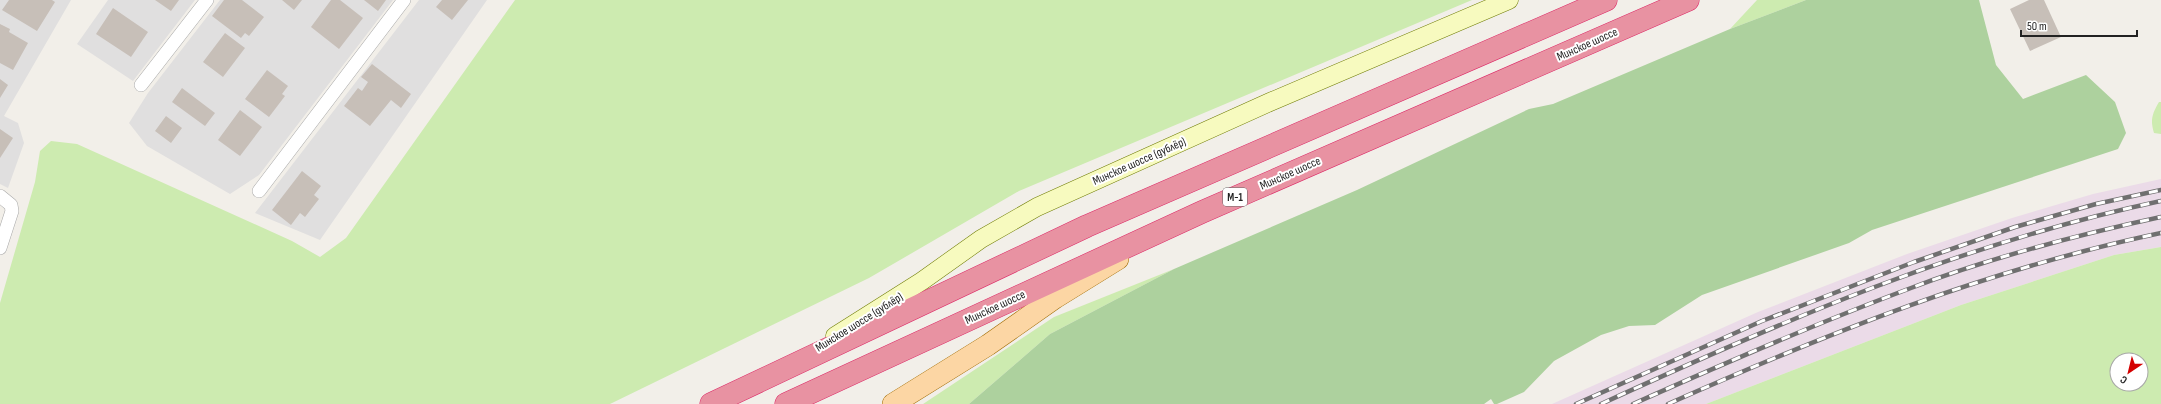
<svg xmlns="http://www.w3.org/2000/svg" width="2161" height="404" font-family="'Sofia Sans Condensed',sans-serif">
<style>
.residential{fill:#e0dfdf}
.industrial{fill:#ebdbe8}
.grass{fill:#cdebb0;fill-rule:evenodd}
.forest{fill:#add19e}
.building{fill:#c7bfb8}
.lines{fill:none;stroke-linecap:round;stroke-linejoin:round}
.street-casing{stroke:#a9a9a9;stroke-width:14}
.secondary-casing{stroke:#707d05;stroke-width:19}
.primary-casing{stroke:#a06b00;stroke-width:22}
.highway-casing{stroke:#dc2a67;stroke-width:23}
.street{stroke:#fff;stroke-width:13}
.secondary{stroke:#f7fabf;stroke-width:18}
.primary{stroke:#fcd6a4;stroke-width:21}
.highway{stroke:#e892a2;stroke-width:22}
.rail-casing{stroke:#707070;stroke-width:4.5}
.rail{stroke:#fff;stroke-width:3;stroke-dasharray:9;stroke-linecap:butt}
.labels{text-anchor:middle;stroke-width:4;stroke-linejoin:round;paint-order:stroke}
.shield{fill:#fff;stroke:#646464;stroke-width:1}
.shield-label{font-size:11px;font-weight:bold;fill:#222}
.street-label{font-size:12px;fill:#222;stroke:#fff}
</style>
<rect width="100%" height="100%" fill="#f2efe9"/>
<path class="residential" d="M0 0H71L4 116 18 123 24 143 8 188 0 184Z
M108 0H195L133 81 77 44Z
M220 0H393L259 175 230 194 147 146 129 123 148 93Z
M419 0H487L320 240 255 213Z"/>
<path class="industrial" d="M2161 179V247L2114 255 1961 305 1706 404H1552L1758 312 1907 254 2012 218 2093 194Z"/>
<path class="grass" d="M515 0H1472L1019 191 869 278 610 404H0V303L35 182 40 151 51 141 77 144 292 241 320 257 346 238Z
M1757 0H1806L1730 29Z
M2159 102H2161V134L2154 133C2150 120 2152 114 2159 102Z
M2161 247V404H1706L1961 305 2114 255ZM2117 360H2141V384H2117Z
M1174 269 1050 334 969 404H923L1054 317Z"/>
<path class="forest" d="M1806 0H1979L1996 65 2023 99 2086 75 2115 102 2126 133 2118 149 1872 230 1849 243 1702 295 1655 325 1629 326 1601 335 1554 361 1524 392 1497 404H1494L1491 399 1484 404H969L1050 334 1174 269 1357 190 1529 109 1553 104 1730 29Z"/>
<path class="building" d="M9 0H52L55 2 37 31 2 10Z
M155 0H179L171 11Z
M224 0H242L264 17 249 36 245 33 241 38 212 16Z
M282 0H302L294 10Z
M331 0H340L363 18 339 49 311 27Z
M364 0H386L378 11Z
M442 0H468L452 20 436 7Z
M2029 0H2044L2061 37 2030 51 2010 9Z
M113 8 148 32 131 57 96 34Z
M0 24 10 29 9 32 28 43 13 70 0 63Z
M225 33 245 48 223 77 203 62Z
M372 64 411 94 401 108 391 100 370 126 344 106 358 88 362 91 368 82 361 77Z
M267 70 288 86 282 94 285 96 269 117 245 99Z
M0 79 8 85 0 98Z
M182 88 215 113 205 126 172 102Z
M240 110 262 127 240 156 218 140Z
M166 116 182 128 171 143 155 131Z
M0 129 13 138 0 158Z
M302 171 321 186 314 195 319 199 305 217 300 213 291 225 272 210Z"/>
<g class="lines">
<g class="street-casing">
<path id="street" d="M141 85 207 0
M259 191 404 0
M0 196 11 205 12 211 0 248"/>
</g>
<g class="secondary-casing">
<path id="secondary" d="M835 336 922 281 981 239 1037 207 1270 102 1509 0"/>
</g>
<g class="primary-casing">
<path id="primary" d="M893 404 988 345 1055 298 1118 259"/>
</g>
<g class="highway-casing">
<path id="highway" d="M711 404 1087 226 1606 0
M786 404 1202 212 1688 0"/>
</g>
<use href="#street" class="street"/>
<use href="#secondary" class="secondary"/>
<use href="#primary" class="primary"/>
<use href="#highway" class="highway"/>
<g class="rail-casing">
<path id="rail" d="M1576 404 1762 321 1914 262 2015 227 2096 204 2161 190
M1601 404C1784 320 1963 243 2161 201
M1633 404C1725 363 1817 323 1911 288 1992 257 2077 235 2161 217
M1668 404C1828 333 1989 269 2161 233"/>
</g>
<use href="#rail" class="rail"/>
</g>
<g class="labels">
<rect class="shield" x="1223" y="188" width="24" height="18" rx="3"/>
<g class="shield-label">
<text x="1235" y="201">М-1</text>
</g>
<g class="street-label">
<text transform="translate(1587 44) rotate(-24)" y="4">Минское шоссе</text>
<text transform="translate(1139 161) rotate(-24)" y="4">Минское шоссе (дублёр)</text>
<text transform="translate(1290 173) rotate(-24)" y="4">Минское шоссе</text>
<text transform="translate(995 307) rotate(-25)" y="4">Минское шоссе</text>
<text transform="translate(859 322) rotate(-32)" y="4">Минское шоссе (дублёр)</text>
</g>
</g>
<g transform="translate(2129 372) rotate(215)"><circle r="19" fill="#ffffff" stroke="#a7a7a7"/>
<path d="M0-3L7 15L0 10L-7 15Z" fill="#d40000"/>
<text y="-6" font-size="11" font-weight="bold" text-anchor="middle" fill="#222222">С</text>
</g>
<path d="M2021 30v6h116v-6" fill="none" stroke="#222222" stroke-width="2"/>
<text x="2027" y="30" font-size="12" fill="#222222" stroke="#ffffff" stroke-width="3" paint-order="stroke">50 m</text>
</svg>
